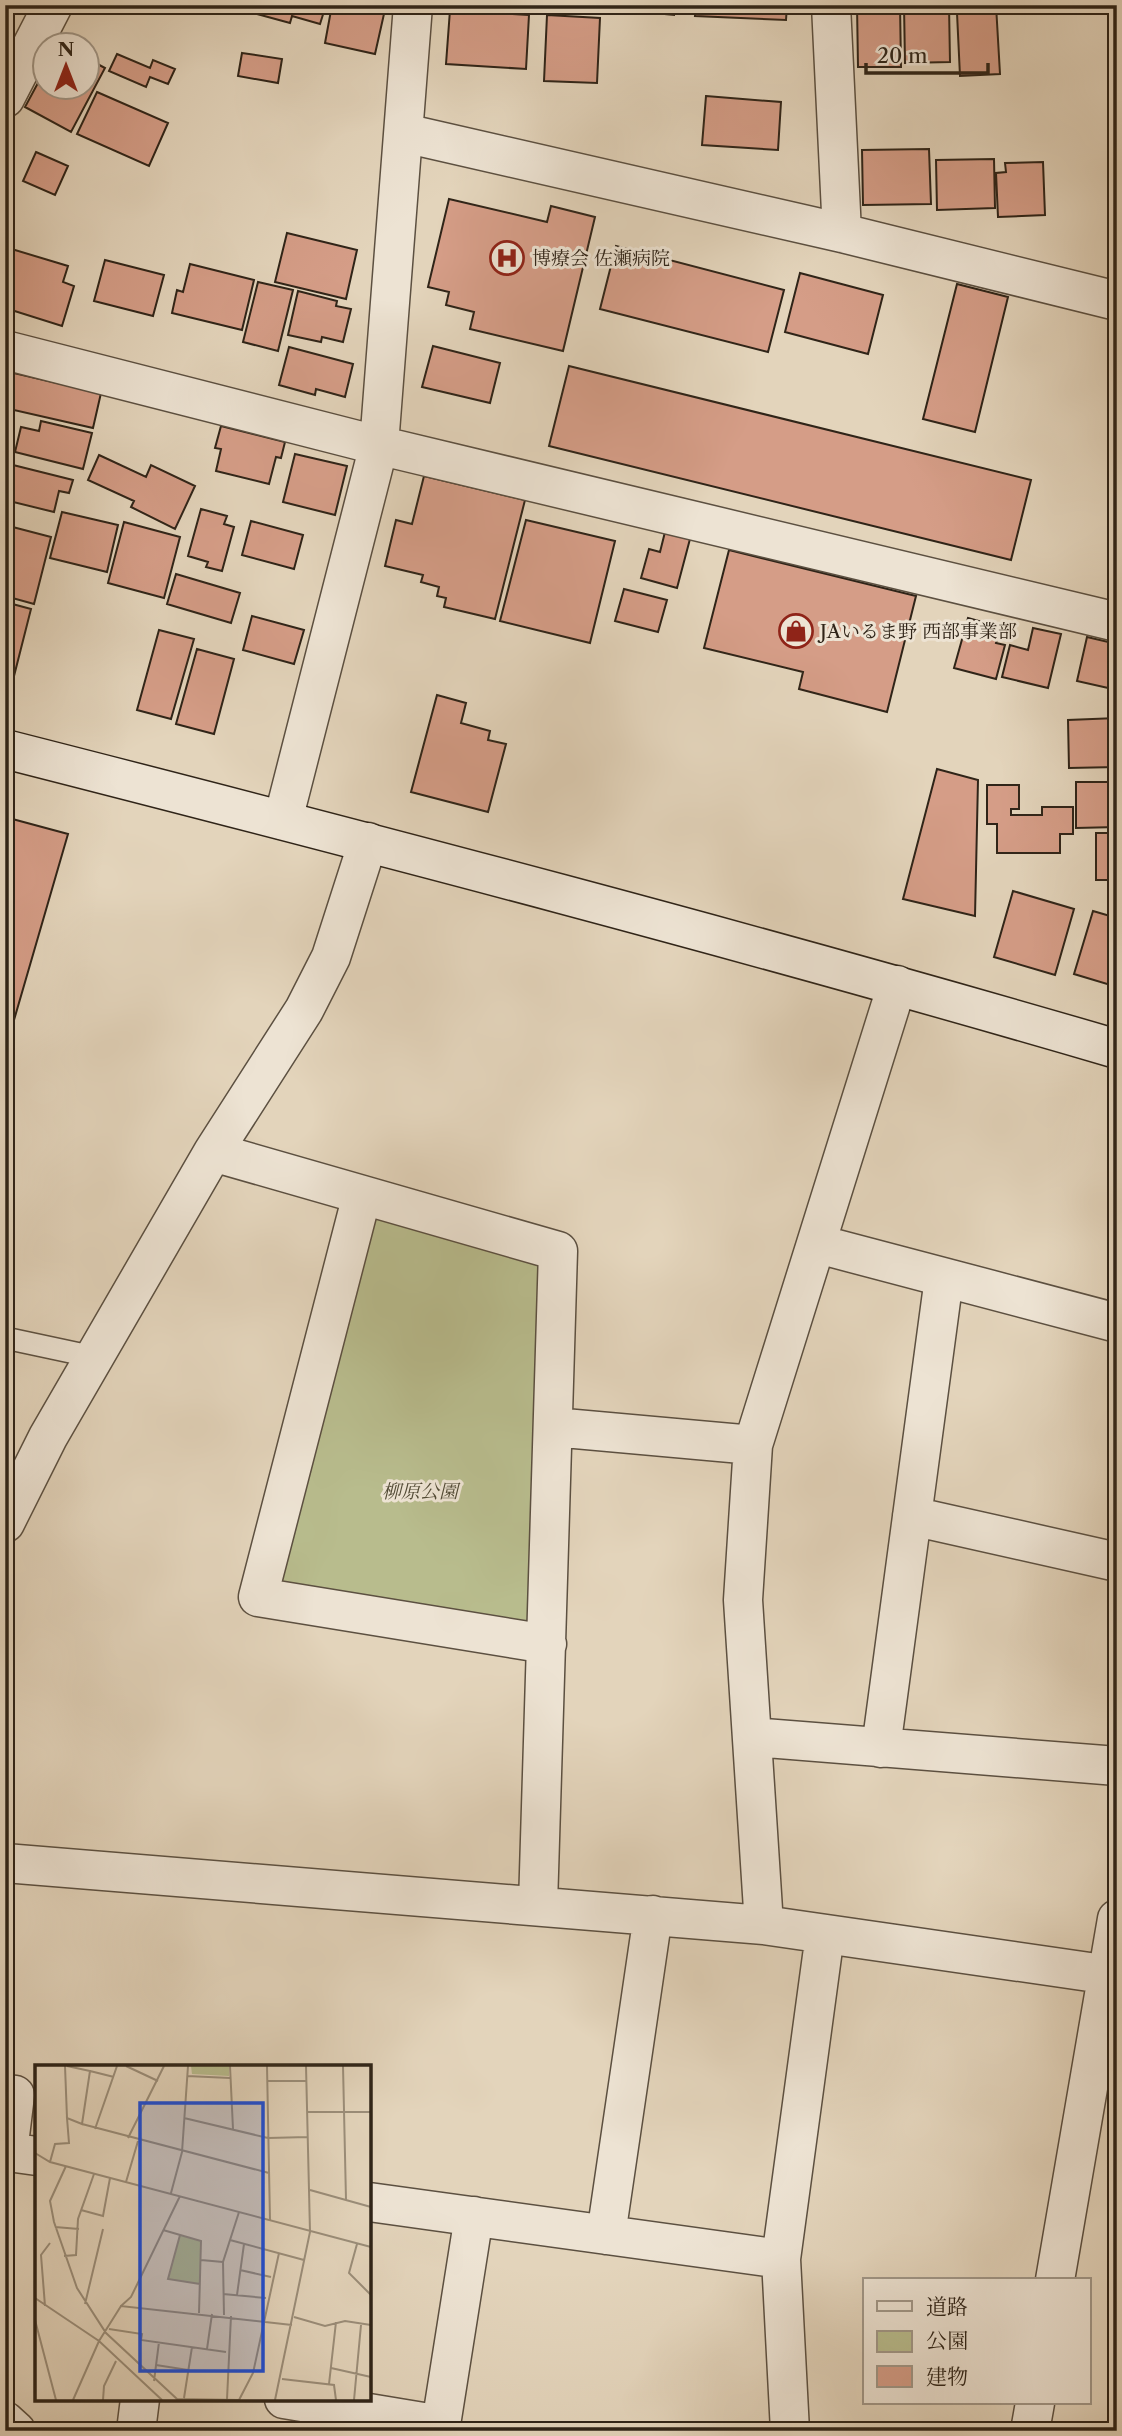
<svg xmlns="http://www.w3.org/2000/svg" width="1122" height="2436" font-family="'Libre Caslon Text','Noto Serif JP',serif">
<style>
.green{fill:#b8bc8d;stroke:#747052;stroke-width:2}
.building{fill:#d59d87;stroke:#2f2418;stroke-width:2}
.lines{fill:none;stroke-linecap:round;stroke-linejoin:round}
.lane-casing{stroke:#5c5041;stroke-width:24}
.street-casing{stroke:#5c5041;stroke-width:41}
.secondary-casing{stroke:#2f2418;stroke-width:41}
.lane{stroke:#ede3d3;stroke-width:21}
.street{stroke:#ede3d3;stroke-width:38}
.secondary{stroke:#ede3d3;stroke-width:38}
.labels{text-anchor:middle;stroke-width:6;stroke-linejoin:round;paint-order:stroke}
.poi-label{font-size:19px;fill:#2f2418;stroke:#ede3d3;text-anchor:start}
.park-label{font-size:19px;font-style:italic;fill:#514a35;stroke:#ede3d3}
.inset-road{fill:none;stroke:#9b8e7a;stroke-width:2}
.view{fill:#1d4ed8;fill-opacity:0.15;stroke:#1d4ed8;stroke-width:3.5}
.inset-edge{fill:none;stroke:#2f2418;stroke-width:3.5}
</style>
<rect width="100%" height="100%" fill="#e3d4bb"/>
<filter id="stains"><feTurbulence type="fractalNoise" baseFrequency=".00286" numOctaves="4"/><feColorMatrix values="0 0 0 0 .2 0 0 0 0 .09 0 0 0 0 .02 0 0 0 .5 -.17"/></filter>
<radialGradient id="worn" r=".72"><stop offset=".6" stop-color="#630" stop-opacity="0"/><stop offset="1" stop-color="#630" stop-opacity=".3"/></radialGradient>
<path class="green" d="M362 1195 558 1251 547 1644 258 1597Z"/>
<path class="building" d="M326 5 320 24 292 16 290 23 257 14 259 5Z
M332 5H386L375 54 325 43Z
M567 5H674V15Z
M696 5H787L786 20 695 16Z
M857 5H900L901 67H858Z
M904 5H949L950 62 905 63Z
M965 5H996L1000 74 960 76 957 13H965Z
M450 10 529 15 526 69 446 64Z
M547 15 600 18 597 83 544 81Z
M242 53 282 59 278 83 238 76Z
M117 54 150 68 153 60 175 69 168 84 150 77 146 87 109 71Z
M88 59 105 68 71 132 25 107 46 68V88H88Z
M97 92 168 123 149 166 77 134Z
M706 96 781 102 778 150 702 145Z
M929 149 931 204 863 205 862 150Z
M36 152 68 166 55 195 23 181Z
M994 159 995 208 937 210 936 160Z
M1043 162 1045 215 998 217 996 173 1006 172 1005 163Z
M449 199 547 222 551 206 595 217 563 351 470 329 474 312 446 305 449 292 428 287Z
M287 233 357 250 346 299 275 282Z
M616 246 784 290 768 352 600 309Z
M5 247 68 266 63 282 74 286 62 326 5 308Z
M105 260 164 275 153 316 94 301Z
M190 264 254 280 242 330 172 313 177 290 183 292Z
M800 273 883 295 868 354 785 332Z
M258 282 293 290 278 351 243 342Z
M957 284 1008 297 975 432 923 419Z
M298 291 337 301 336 306 351 309 343 342 322 337 321 342 288 335Z
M433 346 500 363 490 403 422 387Z
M289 347 353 364 345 397 316 389 315 395 279 385Z
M569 366 1031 480 1011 560 549 446Z
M5 371 101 393 93 428 5 408Z
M41 421 92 433 83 469 15 452 21 427 39 431Z
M221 426 285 442 281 458 276 457 269 484 216 471 221 449 215 448Z
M295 454 347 466 335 515 283 502Z
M99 455 146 477 151 465 195 486 175 529 131 507 134 501 88 480Z
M5 463 73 480 69 493 59 491 54 512 5 500Z
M424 476 525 500 495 619 444 607 446 598 437 596 439 587 421 582 423 575 385 566 396 520 412 524Z
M201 509 227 516 224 524 234 527 222 571 206 567 208 562 188 556Z
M62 512 118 525 107 572 50 558Z
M526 520 615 541 590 643 500 621Z
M251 521 303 535 294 569 242 555Z
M124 522 180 537 164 598 108 583Z
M5 525 51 537 34 604 5 596Z
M665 532 690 539 677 588 641 578 649 549 660 552Z
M729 550 916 596 887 712 799 689 803 672 704 648Z
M176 574 240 593 231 623 167 604Z
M624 589 667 600 658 632 615 621Z
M5 602 31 609 14 676 5 674Z
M252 616 304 630 294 664 243 650Z
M968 618 1000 627 996 643 1005 645 996 679 954 668Z
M1033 628 1061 634 1048 688 1002 677 1010 645 1028 650Z
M159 630 194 639 171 719 137 710Z
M1087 637 1117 644V690L1077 681Z
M197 649 234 659 214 734 176 724Z
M437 695 466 703 461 723 490 731 488 740 506 744 488 812 411 792Z
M1117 718V767L1069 768 1068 720Z
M937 769 978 780 975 916 903 899Z
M1076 782H1117V827L1076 828Z
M987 785H1019V809H1011V815H1042V807H1073V834H1060V853H997V824H987Z
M5 817 68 834 5 1051Z
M1096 833H1117V880H1096Z
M1013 891 1074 909 1055 975 994 957Z
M1093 911 1117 918V987L1074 974Z"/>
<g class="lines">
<g class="lane-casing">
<path id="lane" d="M5 1338 94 1357"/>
</g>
<g class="street-casing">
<path id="street" d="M831 5 842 233
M5 98 53 5
M404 133 842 233 1117 301
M5 350 361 441 1117 622
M283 820 379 445 413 5
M213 1152 558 1251 538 1905
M362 1195 258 1597 547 1644
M818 1244 1117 1323
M553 1427 753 1445
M912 1516 1117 1562
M5 1523 48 1437 213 1152 304 1010 331 957 368 842
M752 1737 1117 1766
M881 1748 944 1278
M5 1863 764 1925 1117 1976
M764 1925 743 1600 753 1445 897 985
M5 2094 15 2095 8 2152 37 2156
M369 2202 781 2259
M606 2235 653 1915
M1055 2280 1117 1919
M284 2399 441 2425
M5 2421 16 2431
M136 2431 140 2399
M440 2431 474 2216
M790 2431 781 2259 825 1934
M1030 2431 1035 2403"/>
</g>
<g class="secondary-casing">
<path id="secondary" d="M5 749C377 844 748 941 1117 1049"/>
</g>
<use href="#lane" class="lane"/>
<use href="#street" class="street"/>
<use href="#secondary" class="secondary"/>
</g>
<defs>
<g id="hospital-ring" transform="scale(1.75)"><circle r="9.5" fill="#ede3d3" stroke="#8f2418" stroke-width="1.5"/><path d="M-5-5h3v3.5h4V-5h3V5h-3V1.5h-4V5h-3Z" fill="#8f2418"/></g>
<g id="shop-ring" transform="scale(1.75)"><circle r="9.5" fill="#ede3d3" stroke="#8f2418" stroke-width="1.5"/><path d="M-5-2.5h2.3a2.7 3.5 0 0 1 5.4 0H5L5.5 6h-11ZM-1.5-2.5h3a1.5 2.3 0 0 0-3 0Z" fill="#8f2418"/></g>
</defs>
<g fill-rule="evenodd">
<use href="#hospital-ring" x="507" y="258"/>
<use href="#shop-ring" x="796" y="631"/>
</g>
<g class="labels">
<g class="poi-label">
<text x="532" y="265">博療会 佐瀬病院</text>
<text x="820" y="638">JAいるま野 西部事業部</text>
</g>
<g class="park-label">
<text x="420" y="1498">柳原公園</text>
</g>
</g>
<g transform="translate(35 2065)">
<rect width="336" height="336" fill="#e3d4bb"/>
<path d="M156 1H194V11L157 9ZM145 170 166 176 165 219 133 214Z" fill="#b8bc8d"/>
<path class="inset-road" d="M30 1 32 53M91 1 123 16M195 1 198 64M232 1 235 156M308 1 311 135M55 6 79 12M152 11 195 13M232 16H272M272 47H336M149 53 233 73 273 72M47 59 234 108M60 64 82 1M93 73 129 1M0 88 15 97 336 182M15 97 20 79 34 78 32 53 47 59 55 6 32 1M31 101 15 136 19 157 42 223 71 268 142 334 205 335M91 117 103 76M275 125 336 142M136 128 147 87 153 1M46 145 68 151 75 113M20 162 44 164M128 165 166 176 164 248M145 170 133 214 165 219M195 175 269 195M322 179 314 208 336 230M29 191 41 190 43 154 59 109M166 195 188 197M205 205 236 212M188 229 231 233M202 230 209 179M0 233 64 276 127 335M50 239 68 164M10 241 6 190 15 178M86 241 96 232 145 131M189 250 188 197 204 147M259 252 290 261 310 256 336 260M0 255 21 335M74 264 107 269 106 275 191 287M172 284 177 249M121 300 153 305M296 303 336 312M247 314 299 320 301 335M119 316 124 277M294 319 301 257M149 333 157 282M192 334 196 251M38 335 64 276 86 241 257 260M68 335 69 321 81 296M204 335 218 308 244 188M240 335 275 167 271 1M319 335 326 260"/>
<path class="view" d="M105 38H228V306H105Z"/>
<rect width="336" height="336" class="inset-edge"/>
</g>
<rect width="1122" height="2436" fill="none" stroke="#e3d4bb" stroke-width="28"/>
<rect x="7" y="7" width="1108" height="2422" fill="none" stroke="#2f2418" stroke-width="3.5"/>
<rect x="14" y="14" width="1094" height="2408" fill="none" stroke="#2f2418" stroke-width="2"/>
<rect x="863" y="2278" width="228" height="126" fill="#ede3d3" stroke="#a19788" stroke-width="2"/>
<rect x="877" y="2301" width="35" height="10" fill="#ede3d3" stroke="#a19788" stroke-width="2"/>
<text x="926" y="2314" font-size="21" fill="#2f2418">道路</text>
<rect x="877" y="2331" width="35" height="21" fill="#b8bc8d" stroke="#a19788" stroke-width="2"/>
<text x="926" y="2348" font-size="21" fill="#2f2418">公園</text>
<rect x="877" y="2366" width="35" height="21" fill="#d59d87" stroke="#a19788" stroke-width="2"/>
<text x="926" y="2384" font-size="21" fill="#2f2418">建物</text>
<g transform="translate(66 66)"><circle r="33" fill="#ede3d3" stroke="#a19788" stroke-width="2"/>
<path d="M0-5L12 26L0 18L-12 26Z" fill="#8f2418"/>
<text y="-10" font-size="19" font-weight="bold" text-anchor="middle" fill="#2f2418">N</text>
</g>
<path d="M866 63v10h122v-10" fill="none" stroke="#2f2418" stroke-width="3.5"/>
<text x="877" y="63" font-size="21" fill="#2f2418" stroke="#ede3d3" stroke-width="5" paint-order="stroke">20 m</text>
<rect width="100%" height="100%" filter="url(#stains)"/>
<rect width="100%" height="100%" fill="url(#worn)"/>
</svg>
